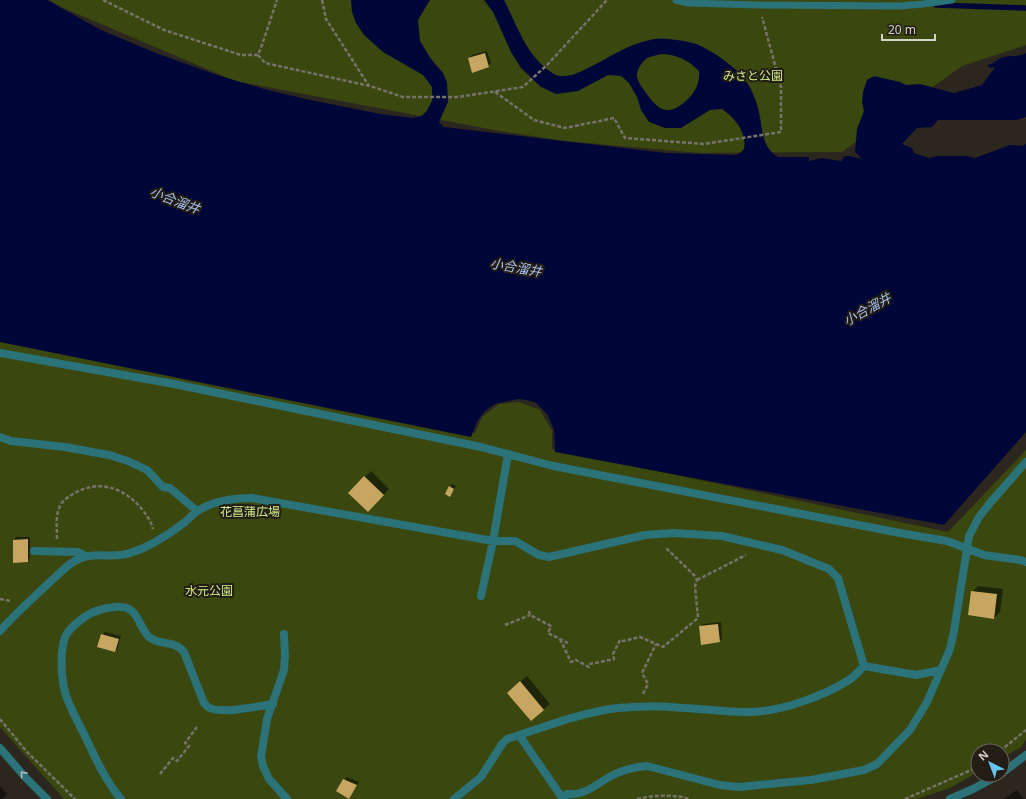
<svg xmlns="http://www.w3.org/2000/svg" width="1026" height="799" font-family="'Noto Sans','Noto Sans JP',sans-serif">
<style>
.green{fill:#3a470f}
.water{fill:#000738;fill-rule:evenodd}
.shadow{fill:#0007}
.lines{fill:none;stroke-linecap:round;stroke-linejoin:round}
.stream{stroke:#000738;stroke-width:5.5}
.building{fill:#c7a661}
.path{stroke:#77736b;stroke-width:2.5;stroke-dasharray:4 2;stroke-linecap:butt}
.service{stroke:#2b7279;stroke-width:7}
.pedestrian{stroke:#2b7279;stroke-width:8}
.minor{stroke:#2b7279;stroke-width:8}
.oneway{stroke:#aab9b6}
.labels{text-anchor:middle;stroke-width:4;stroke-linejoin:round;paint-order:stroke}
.park-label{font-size:12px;fill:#d2ec8b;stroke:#221e15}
.water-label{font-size:13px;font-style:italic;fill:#a8c1f2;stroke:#221e15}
</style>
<rect width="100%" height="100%" fill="#2c271e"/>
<path class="green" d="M50 0H1026V45L962 66 842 152 700 153 564 141 494 130 235 81 61 7Z
M0 335 475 433 482 417 499 404 519 402 540 410 552 431V449L948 532 1026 450V740L1021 747 1002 758V751H978V772L950 788 917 799H64L0 727Z"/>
<path class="water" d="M0 0H47L101 30 156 53 220 76 268 90 306 99 380 114 413 118 421 116 426 112 432 101V87L423 75 383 52 364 35 356 23 352 12 351 0H430L418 20 420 41 431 59 443 73 447 82 448 102 439 122 444 127 666 153 736 155 740 153 744 149C747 132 735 118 722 109L710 110 681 128H665L649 122 641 110 637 97 629 83 621 76 608 75 578 91 556 94 541 87 521 68 511 52 493 12 484 0H504C514 19 521 40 534 56 538 62 553 76 560 76 572 77 582 71 592 66 610 57 629 44 650 40 658 38 668 39 677 40 686 41 695 43 703 47 721 57 741 70 751 89 753 95 757 102 758 108 763 125 760 147 778 157H809V161L822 158 841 161 845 156H850L862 159 855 152 857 129 864 111 862 102 863 92 867 80 874 76 900 82 906 85 920 84 954 93 982 85 995 67 990 68 987 65C994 64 995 61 1001 58 1009 54 1019 58 1026 53V117L1017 120H938L932 127 917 128 902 144 912 148 914 153 929 158 937 156H967L975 158 1010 145 1023 146 1026 144V432L944 525 555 452 554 430 547 414 536 403 527 400 518 399 495 404 485 411 478 420 471 437 0 342ZM662 54C678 55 688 60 699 71 700 82 696 91 688 99 670 116 660 113 646 93 643 89 638 82 637 77 636 70 642 62 647 58 651 56 658 55 662 54Z"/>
<path class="shadow" d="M487 51 491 63 488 66 469 58 472 55Z
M371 471 389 489 368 511 365 477Z
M452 484 456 486 450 496V487Z
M16 537H30V558L27 561 14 540Z
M978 586 1003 589 1000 612 994 618 972 592Z
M721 622 722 639 720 641 700 627 703 624Z
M105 632 121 636 117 649 115 651 102 635Z
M527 676 550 704 531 720 514 687Z
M347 777 359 782 349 798 344 780Z
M0 786 7 794 2 799H0Z
M1017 790 1024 799H1003Z"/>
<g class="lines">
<path class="stream" d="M936 5 1026 8"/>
</g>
<path class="building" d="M485 53 489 67 472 73 468 58Z
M364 476 384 495 368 512 348 493Z
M449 486 454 489 450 497 445 494Z
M28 539V562L13 563V540Z
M971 591 997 594 994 619 968 615Z
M718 624 720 642 701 645 699 626Z
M101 634 119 639 115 652 97 647Z
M520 681 544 710 531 721 507 693Z
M343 779 357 785 349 799 336 791Z"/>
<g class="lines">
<path class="path" d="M103 0 164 30 241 55H258L262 45 277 0
M322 0 326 19 369 86
M258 55 265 63 370 86 403 97H458L523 87 547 65 607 0
M495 92 534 120 565 128 614 118 625 138 704 144 781 132V87L762 17
M57 539C57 528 55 516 60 506 62 501 68 497 73 494 98 479 123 487 141 508 146 514 151 521 153 529
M697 580 746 555
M0 599 11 601
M529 611 530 615 551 626 548 633 568 643
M505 625 530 615
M560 639 571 662 576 660 589 667 590 664 614 659 613 654 620 640 623 641 640 637 663 647 698 618 695 586 697 580 694 575 665 547
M643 694 648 684 642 673 656 644
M0 719 27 752 75 799
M1000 751 1026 730
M160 774 173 758 177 761 189 746 185 743 197 727
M637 799C655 795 672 794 690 799
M905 799 978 767"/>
<path class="service" d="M676 0 688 3 759 5 899 6 923 4 952 0"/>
<path class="pedestrian" d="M0 353 174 384 481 447 553 466 900 533 947 541 984 555 1020 560 1026 562
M0 437 11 441 65 447 109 455 128 461 147 470 163 487 170 488 197 511
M34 551 78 552 86 556
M481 596 493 541 508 454
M0 631C16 613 33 598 50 582 58 575 65 567 73 562 94 549 111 560 130 553 150 547 168 535 185 522 189 519 192 515 196 512 212 501 234 498 252 498L493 541H515L539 555 549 557 645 535 673 533 722 536 782 550 829 569 838 578 864 666
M284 634 285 655 284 670 267 719 261 757 263 766 269 779 287 799
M519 735 563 799
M121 799C103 778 93 752 81 728 75 716 68 704 65 692 61 677 60 652 65 637 69 628 78 622 86 616 95 610 117 604 127 608 139 613 140 629 149 637 159 646 173 639 184 652L204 703C205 704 207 706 208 707 220 715 258 706 273 704
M454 799 481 777 502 744 507 739C542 728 582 712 618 708 661 703 703 711 745 712 777 713 822 697 849 680 854 677 859 671 864 666L916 675 941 670
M562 799 567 794C586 796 597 783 613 775 624 769 635 767 647 766L720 785 739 787 811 780 864 770 877 764 910 730 927 702 950 649 954 631 969 536 979 517 990 503 1026 462"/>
<path class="minor" d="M0 748 25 777 47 799
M1002 773 1026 755
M950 799 973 789 999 775"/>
</g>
<defs><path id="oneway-chevron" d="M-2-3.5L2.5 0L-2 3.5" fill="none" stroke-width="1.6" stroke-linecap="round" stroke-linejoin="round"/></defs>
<use class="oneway" href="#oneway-chevron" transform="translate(23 774) rotate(-132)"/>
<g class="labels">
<g class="park-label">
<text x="753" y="80">みさと公園</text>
<text x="250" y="516">花菖蒲広場</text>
<text x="209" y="595">水元公園</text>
</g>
<g class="water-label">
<text transform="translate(175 200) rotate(21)" y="5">小合溜井</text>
<text transform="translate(516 267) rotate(10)" y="5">小合溜井</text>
<text transform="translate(867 309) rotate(-29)" y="5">小合溜井</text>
</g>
</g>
<g transform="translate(990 763) rotate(318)"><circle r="19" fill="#221e15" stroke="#69665e"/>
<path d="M0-3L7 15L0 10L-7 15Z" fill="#66c4ef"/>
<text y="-6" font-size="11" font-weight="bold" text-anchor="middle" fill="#d4d1cb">N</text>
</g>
<path d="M882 34v6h53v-6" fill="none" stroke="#d4d1cb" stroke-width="2"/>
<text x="888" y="34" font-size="12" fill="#d4d1cb" stroke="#221e15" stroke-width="3" paint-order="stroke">20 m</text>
</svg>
